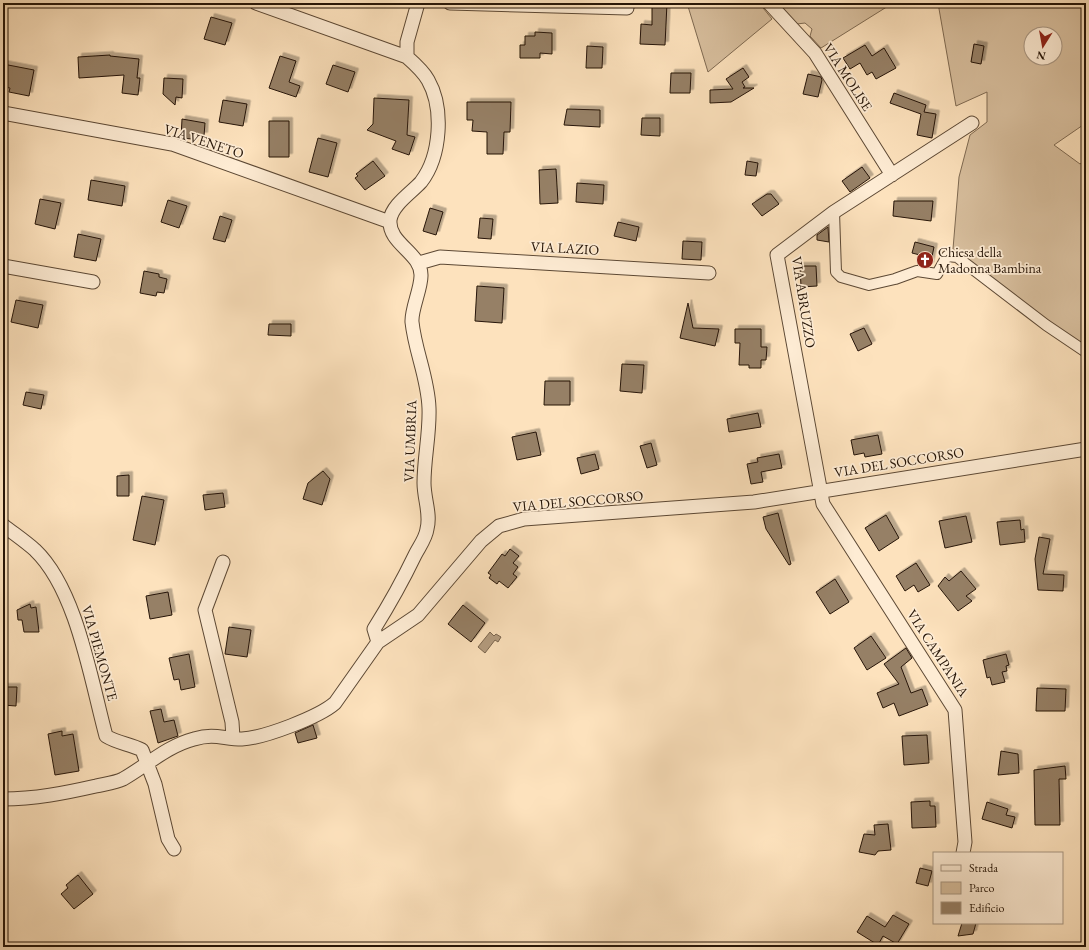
<svg xmlns="http://www.w3.org/2000/svg" width="1089" height="950" font-family="'EB Garamond',serif">
<style>
.green{fill:#d8bf9e;stroke:#7f6a52;fill-rule:evenodd}
.water{fill:#b49c7f;stroke:#7b664f}
.building{fill:#968066;stroke:#261507;filter:url(#shadow)}
.lines{fill:none;stroke-linecap:round;stroke-linejoin:round}
.pedestrian-casing{stroke:#5c4834;stroke-width:12}
.minor-casing{stroke:#5c4834;stroke-width:15}
.pedestrian{stroke:#feecd4;stroke-width:10}
.minor{stroke:#feecd4;stroke-width:13}
.labels{text-anchor:middle;stroke-width:3.5;stroke-linejoin:round;paint-order:stroke}
.street-label{font-size:14px;fill:#261507;stroke:#feecd4}
.poi-label{font-size:14px;fill:#261507;stroke:#feecd4;text-anchor:start}
</style>
<defs>
<filter id="shadow"><feDropShadow dx="3.5" dy="-3.5" stdDeviation="0" flood-color="#0004"/></filter>
</defs>
<rect width="100%" height="100%" fill="#fde2bd"/>
<filter id="stains"><feTurbulence type="fractalNoise" baseFrequency=".005" numOctaves="4"/><feColorMatrix values="0 0 0 0 .2 0 0 0 0 .09 0 0 0 0 .02 0 0 0 .5 -.17"/></filter>
<radialGradient id="worn" r=".72"><stop offset=".6" stop-color="#630" stop-opacity="0"/><stop offset="1" stop-color="#630" stop-opacity=".3"/></radialGradient>
<path class="green" d="M687 3H759L772 19 708 72Z
M778 3H893L821 48 810 36 812 29 805 23 797 24Z
M938 3H1086V123L1054 145 1080 164 1086 160V343L1084 346 1050 323 953 249 959 177 970 135 987 122V92L956 106ZM1031 34H1055V58H1031Z"/>
<path class="water" d="M490 632 494 636 496 634 501 637 498 642 495 640 485 653 478 647Z"/>
<path class="building" d="M652 3H667L665 45 640 44 641 24 652 25Z
M211 17 232 23 225 45 204 39Z
M535 32 552 33V54L540 53V58H520V45H525V36H535Z
M974 44 984 46 981 64 971 62Z
M865 45 872 56 884 48 896 68 876 79 872 72 867 75 860 63 850 69 843 58Z
M587 46 603 47 602 68H586Z
M110 55V56L139 59 137 78H140L138 95 122 93 124 75 79 78 78 57Z
M280 56 296 61 289 82 300 86 296 97 269 88Z
M3 64 34 70 29 96 9 92 10 88 3 87Z
M333 65 355 72 348 92 326 84Z
M743 68 749 77 742 82 745 87 743 88H754L731 102 710 103V90L733 89 726 79Z
M671 73H691L690 93H670Z
M808 74 821 77 822 80 818 97 803 94Z
M164 78 183 79 182 98 176 97 175 105 163 94Z
M894 93 926 105 924 112 936 114 932 138 917 135 921 114 890 103Z
M374 98 409 100 407 135 415 137 409 155 392 149 396 141 367 130 373 124Z
M223 100 247 104 243 126 219 122Z
M467 102H511L510 132H504L503 154H487V132L472 131 473 120H467Z
M567 109 600 110V127L564 125Z
M642 118H660V136L641 135Z
M182 119 205 123 204 136 192 134V139L181 138Z
M269 121H289V157H269Z
M318 138 337 143 328 177 309 172Z
M373 161 385 176 365 190 355 178 358 176 356 174Z
M747 161 758 163 756 176 745 175Z
M862 167 870 178 850 192 842 181Z
M556 169 558 203 540 204 539 170Z
M91 180 125 186 122 206 88 200Z
M577 183 604 185 603 204 576 202Z
M767 194H771L779 204 762 216 752 204Z
M40 199 61 203 55 229 35 224Z
M168 200 187 206 179 228 161 222Z
M894 201H933L931 221 893 216Z
M430 208 443 212 436 235 423 231Z
M220 216 232 220 225 242 213 239Z
M480 218 493 219 491 239 478 238Z
M618 222 639 227 636 241 614 236Z
M828 227 829 242 817 240V235Z
M78 234 101 239 96 261 74 257Z
M683 241 702 242 701 260 682 259Z
M915 242 934 247 930 266 918 265 920 255 912 253Z
M800 266H816L817 286 801 287Z
M144 271 159 274V277L167 279 164 293 157 292 156 296 140 293Z
M477 286 504 288 502 323 475 321Z
M16 300 43 305 38 328 11 322Z
M688 303 693 328 719 329 715 346 680 338Z
M269 324H291V336L268 335Z
M864 328 872 344 858 351 850 334Z
M735 329H761V347H767L766 360H761V368H749V365H739L740 343H735Z
M622 364 644 365 642 393 620 391Z
M545 381H570V405H544Z
M26 392 44 395 41 409 23 405Z
M758 413 761 427 729 432 727 419Z
M536 432 541 455 517 460 512 437Z
M878 435 882 454 865 457 864 453 854 455 851 440Z
M651 443 657 465 647 468 640 446Z
M595 454 599 469 581 474 577 458Z
M779 454 782 468 761 472 763 482 751 484 747 464 758 462 757 458Z
M323 471 330 479 322 505 303 499 308 483Z
M129 475V496H117V476Z
M223 493 225 507 205 510 203 495Z
M142 496 164 500 155 545 133 540Z
M778 513 791 564 789 565 766 529 763 517Z
M886 515 899 538 879 551 865 528Z
M966 516 972 542 945 548 939 521Z
M1020 520 1021 530 1024 529 1025 542 1000 545 997 522Z
M1039 537 1050 539 1043 574 1064 575 1063 591 1038 590 1035 559Z
M510 549 519 556 513 563 518 567 513 574 517 577 508 588 499 581 497 584 489 578 491 575 488 573 502 554 505 556Z
M916 563 930 585 918 592 914 585 905 591 896 576Z
M961 571 976 589 966 596 972 601 958 611 938 586 945 577 949 581Z
M835 579 849 602 830 614 816 592Z
M168 592 172 615 150 619 146 596Z
M30 604 31 608 36 607 39 632H24L22 620H18L17 610Z
M463 605 485 623 471 642 448 624Z
M229 627 251 630 247 657 225 654Z
M871 636 886 658 867 670 854 648Z
M906 648 912 658 901 667 911 693 922 689 928 705 899 716 894 703 883 708 877 693 899 684 884 664Z
M189 654 195 687 181 690 179 679 174 680 169 658Z
M1006 654 1009 665 1006 666 1007 671 1002 672 1005 682 992 685 990 677 987 678 983 660Z
M4 687H17L16 706 3 705Z
M1037 688 1066 689 1065 711H1036Z
M161 709 164 722 174 720 178 736 158 743 150 711Z
M313 725 317 738 298 743 295 733Z
M62 731V736L73 734 79 771 55 775 48 734Z
M927 735 929 763 904 765 902 736Z
M1001 751 1018 754 1019 773 998 775Z
M1065 766 1066 779H1059L1060 825H1035L1034 770Z
M930 801V806H935L936 827 912 828 911 802Z
M987 802 1008 809 1006 815 1015 817 1012 828 982 819Z
M888 824 891 850 878 851 875 855 859 852 864 834 875 835 874 825Z
M920 868 932 871 928 886 916 883Z
M78 875 93 894 74 909 61 894 68 888 66 885Z
M893 915 909 924 897 944 883 936 878 945 857 932 867 916 885 927Z
M962 923H976L973 934 958 936Z"/>
<g class="lines">
<g class="pedestrian-casing">
<path id="pedestrian" d="M834 212 836 272 841 277 869 285 895 279 917 271 937 274 947 256 957 257 1046 325 1086 352"/>
</g>
<g class="minor-casing">
<path id="minor" d="M256 3 407 57
M450 3 627 8
M769 3 815 53 892 175
M3 113 172 144 390 222
M419 263 440 257 709 273
M3 266 93 282
M3 525C13 533 25 541 35 550 77 590 91 681 106 736 117 743 130 744 142 750L155 784 168 839 174 849
M223 562 205 610 232 722 233 738
M378 642 374 629C389 605 403 580 415 555 419 547 426 538 427 529 431 514 424 499 424 483 424 458 430 433 429 408 428 378 415 351 412 322 411 310 421 289 421 276 422 253 388 244 390 220 392 205 411 193 421 182 441 156 444 108 428 80 423 71 415 64 407 57V42L418 3
M3 799C35 799 65 793 96 786 104 784 115 783 123 779 146 766 167 746 194 739 215 733 223 739 242 739 264 738 319 717 335 703L378 642 418 615 481 541 499 526 524 519 754 502 1086 449
M963 853 965 842 955 710 823 504 777 255 834 212 972 123"/>
</g>
<use href="#pedestrian" class="pedestrian"/>
<use href="#minor" class="minor"/>
</g>
<defs>
<g id="church-disc" transform="scale(0.9)"><circle r="9.5" fill="#8f2418" stroke="#feecd4"/><path d="M-1.2-6h2.4v3.5h3.3v2.4h-3.3V6h-2.4V-.1h-3.3v-2.4h3.3Z" fill="#fff"/></g>
</defs>
<g fill-rule="evenodd">
<use href="#church-disc" x="925" y="260"/>
</g>
<g class="labels">
<g class="street-label">
<text transform="translate(848 77) rotate(57)" y="5">VIA MOLISE</text>
<text transform="translate(204 141) rotate(18)" y="5">VIA VENETO</text>
<text transform="translate(565 248) rotate(3)" y="5">VIA LAZIO</text>
<text transform="translate(804 302) rotate(81)" y="5">VIA ABRUZZO</text>
<text transform="translate(410 441) rotate(-88)" y="5">VIA UMBRIA</text>
<text transform="translate(899 462) rotate(-9)" y="5">VIA DEL SOCCORSO</text>
<text transform="translate(578 501) rotate(-5)" y="5">VIA DEL SOCCORSO</text>
<text transform="translate(100 653) rotate(74)" y="5">VIA PIEMONTE</text>
<text transform="translate(938 653) rotate(57)" y="5">VIA CAMPANIA</text>
</g>
<g class="poi-label">
<text x="938" y="257">Chiesa della<tspan x="938" dy="16">Madonna Bambina</tspan></text>
</g>
</g>
<rect width="1089" height="950" fill="none" stroke="#fde2bd" stroke-width="16"/>
<rect x="4" y="4" width="1081" height="942" fill="none" stroke="#261507" stroke-width="2"/>
<rect x="8" y="8" width="1073" height="934" fill="none" stroke="#261507"/>
<rect x="933" y="852" width="130" height="72" fill="#feecd4" stroke="#a89682"/>
<rect x="941" y="865" width="20" height="6" fill="#feecd4" stroke="#a89682"/>
<text x="969" y="872" font-size="12" fill="#261507">Strada</text>
<rect x="941" y="882" width="20" height="12" fill="#d8bf9e" stroke="#a89682"/>
<text x="969" y="892" font-size="12" fill="#261507">Parco</text>
<rect x="941" y="902" width="20" height="12" fill="#968066" stroke="#a89682"/>
<text x="969" y="912" font-size="12" fill="#261507">Edificio</text>
<g transform="translate(1043 46) rotate(191)"><circle r="19" fill="#feecd4" stroke="#a89682"/>
<path d="M0-3L7 15L0 10L-7 15Z" fill="#8f2418"/>
<text y="-6" font-size="11" font-weight="bold" text-anchor="middle" fill="#261507">N</text>
</g>
<rect width="100%" height="100%" filter="url(#stains)"/>
<rect width="100%" height="100%" fill="url(#worn)"/>
</svg>
